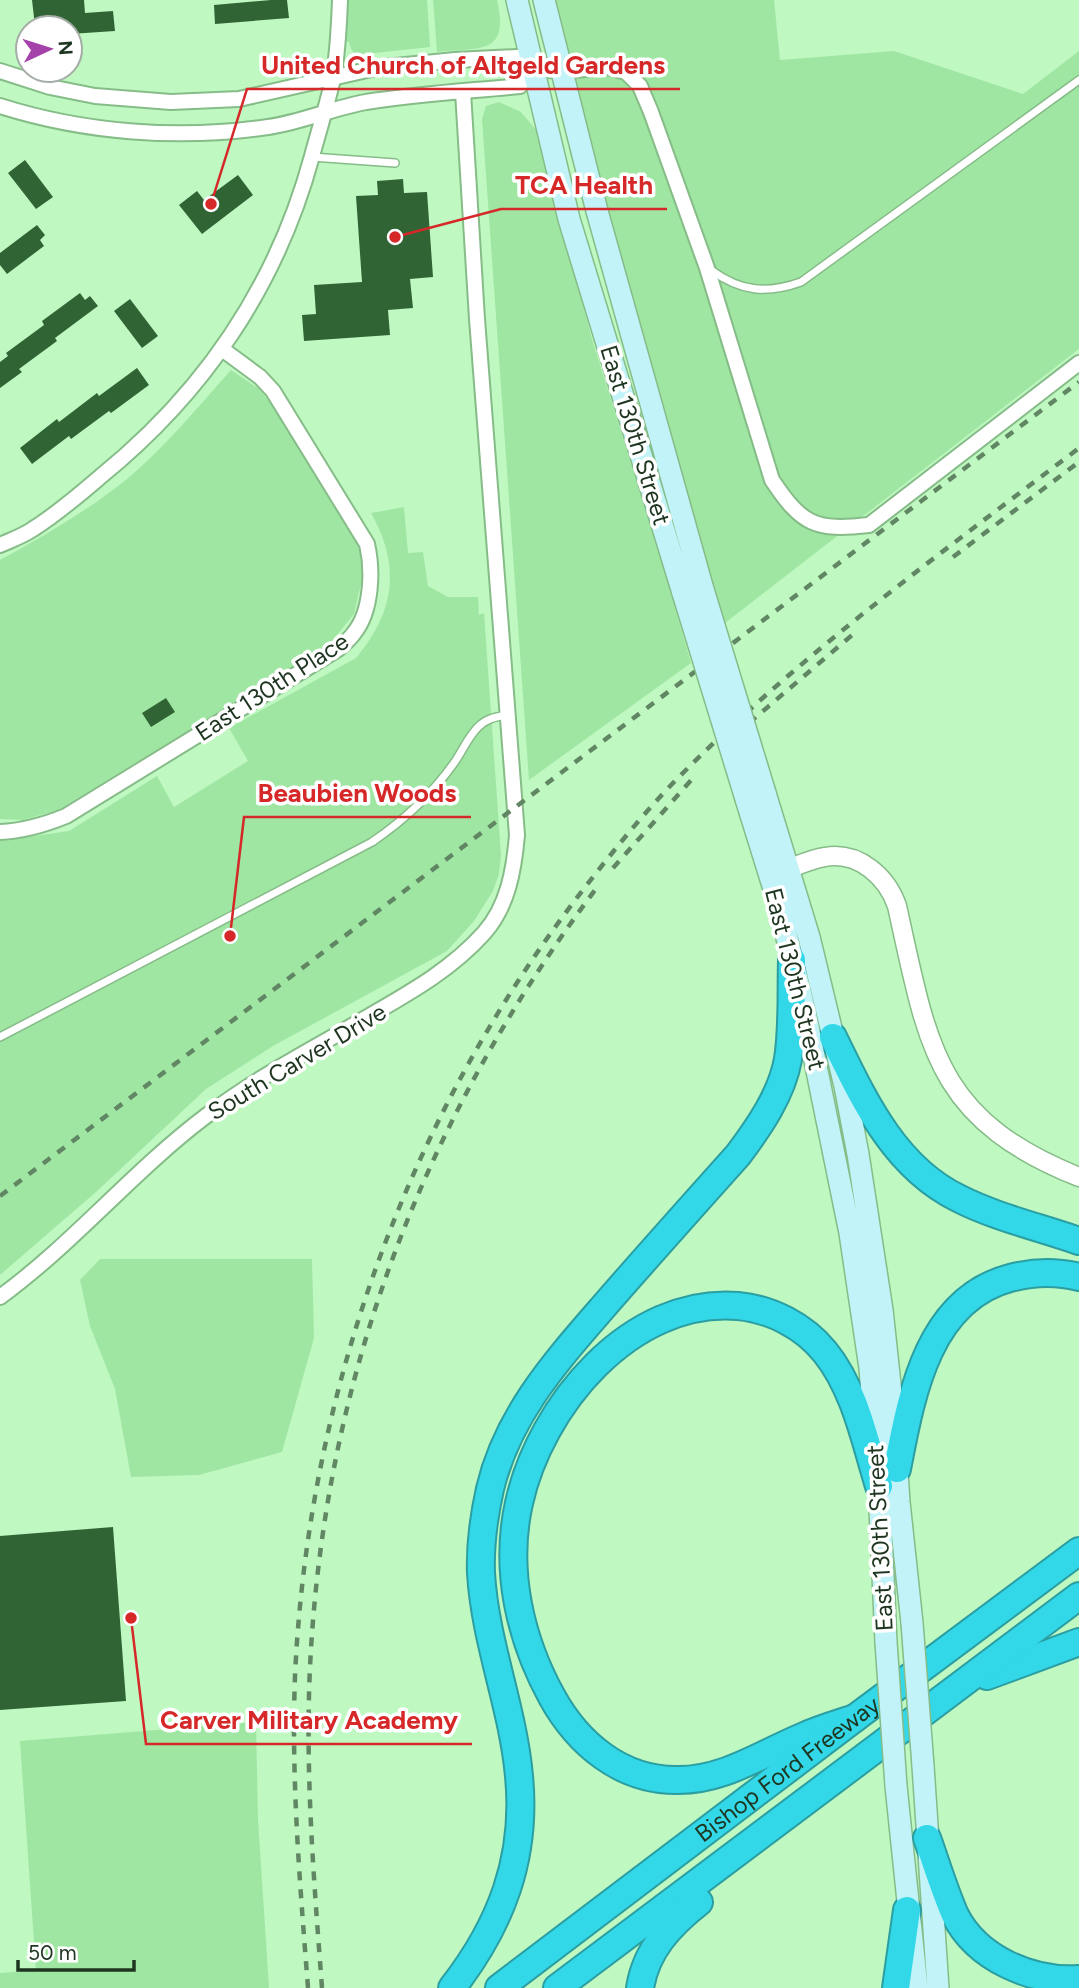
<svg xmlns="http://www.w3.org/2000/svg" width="1079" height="1988" font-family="Figtree,sans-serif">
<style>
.green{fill:#a0e6a3}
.building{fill:#316435}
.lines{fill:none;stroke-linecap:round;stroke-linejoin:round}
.service-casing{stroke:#86bc88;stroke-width:10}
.minor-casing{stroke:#86bc88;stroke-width:18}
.tertiary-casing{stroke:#86bc88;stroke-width:21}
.secondary-casing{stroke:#86bc88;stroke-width:24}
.motorway-casing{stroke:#2b9ea2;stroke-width:30}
.service{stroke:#fff;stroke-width:7}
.minor{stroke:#fff;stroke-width:14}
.tertiary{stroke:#fff;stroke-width:18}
.secondary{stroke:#c2f3f8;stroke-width:21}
.motorway{stroke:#32d7e8;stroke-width:26}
.rail{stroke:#618663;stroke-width:4.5;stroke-dasharray:9 9;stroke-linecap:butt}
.secondary-bridge-casing{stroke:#86bc88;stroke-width:24;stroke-linecap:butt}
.secondary-bridge{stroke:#c2f3f8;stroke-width:21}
.labels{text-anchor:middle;stroke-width:7;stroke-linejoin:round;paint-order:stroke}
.street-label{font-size:24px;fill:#1e3520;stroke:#fff}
.leader{fill:none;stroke:#d62828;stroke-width:2.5}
.callout-dot{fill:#d62828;stroke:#fff;stroke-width:2.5}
.callout-label{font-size:26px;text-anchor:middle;font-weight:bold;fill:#d62828;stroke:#fff;stroke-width:7;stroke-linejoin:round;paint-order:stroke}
</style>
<rect width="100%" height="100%" fill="#bff8c1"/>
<path class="green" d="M348 0H427L430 47 356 55 351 49 349 42 346 41Z
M433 0H497C510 56 480 47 437 52Z
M553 0H774L780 60 894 51 1023 94 1079 51V349L725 623 585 144Z
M499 102 521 112 537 131 592 339 663 566 691 663 529 780 482 119 486 106Z
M231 370 259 389 273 406 358 541 363 575 354 614 329 645 58 810 23 820 0 819V560C44 536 87 511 127 479 165 447 198 407 231 370Z
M404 507 408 553 423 552 428 586 448 597H478L479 615 484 613 501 855 499 874 493 891 474 921 447 951 273 1046 206 1089 96 1192 0 1275V838L13 839 69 831 157 776 174 807 248 761 229 728 356 658C395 611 401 566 371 513Z
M100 1259H312L314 1338 282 1452 199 1475 131 1477 115 1389 90 1326 80 1280Z
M256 1722 258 1819 269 1988H0V1973L36 1970 20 1741Z"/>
<path class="building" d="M32 0H84L85 13 113 11 115 31 70 34V28H40V25L35 26Z
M271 0H287L289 18 215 24 214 5Z
M25 160 53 197 36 209 8 173Z
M238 175 253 195 202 234 179 205 197 191 204 200Z
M403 179 404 193 427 192 433 277 410 279 413 308 388 310 390 335 304 341 302 315 316 314 314 285 362 282 356 196 378 195 377 181Z
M37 225 45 235 40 240 44 246 7 274 0 265V253Z
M80 293 85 300 90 296 98 306 55 338 57 341 19 369 22 372 0 388V362L8 356 6 353 44 325 42 321Z
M130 299 158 336 142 348 114 311Z
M137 368 149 385 111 413 109 411 71 439 69 436 32 464 20 448 57 419 59 422 97 393 99 396Z
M166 698 175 712 151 727 142 713Z
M113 1527 126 1701 0 1710V1536Z"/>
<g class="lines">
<g class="service-casing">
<path id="service" d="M312 157 395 163
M711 270C741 292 767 294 801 282L1079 80
M0 1037 372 842C403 821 432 794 454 763 462 752 468 737 478 727 487 718 496 717 507 715"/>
</g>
<g class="minor-casing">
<path id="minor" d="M0 71 50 87 95 96 171 102 239 99 376 68 455 60 517 57 534 69 562 71 608 67 626 72 640 86 651 112 707 268 772 480C802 525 815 531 869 525L1079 363
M0 106C85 133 180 140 268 127 302 122 333 108 366 102 417 94 469 91 520 86L534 69
M0 545C11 540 23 536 33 529 57 514 79 495 100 477 204 393 277 285 312 156 319 130 327 105 333 79 338 53 339 26 340 0
M0 832C24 831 44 825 66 816L338 649C344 644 350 639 354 633 372 611 373 570 367 544L273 391 260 377 222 349
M0 1297C74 1243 133 1171 206 1116 256 1078 311 1050 364 1019 407 994 450 971 484 933 508 906 514 870 517 835L477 319 463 92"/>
</g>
<g class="tertiary-casing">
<path id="tertiary" d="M778 873C793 868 809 859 825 857 859 851 887 877 897 906 928 1045 934 1119 1079 1177"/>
</g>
<g class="secondary-casing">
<path id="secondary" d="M517 0 569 219 683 593
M544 0 597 211 702 586
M765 793 809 937 845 1086 858 1154 882 1310 893 1412 899 1502 912 1623
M746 799 779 905 805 1012 850 1233 870 1368 879 1486 886 1642
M923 1766 938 1988
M896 1786 917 1988"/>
</g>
<g class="motorway-casing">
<g id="motorway">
<path d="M833 1037C863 1098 893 1166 958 1198 995 1217 1039 1227 1079 1241"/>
<path d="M897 1469C911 1397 927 1300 1010 1278 1033 1272 1056 1271 1079 1277"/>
<path d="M987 1676 1079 1642"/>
<path d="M855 1718C837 1724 819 1729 802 1737 761 1754 723 1781 676 1780 621 1780 578 1744 552 1697 520 1639 504 1570 519 1503 540 1407 630 1297 738 1306 771 1309 804 1326 825 1352 855 1389 865 1441 879 1486"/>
<path d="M927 1838C936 1863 944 1890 955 1915 977 1959 1032 1982 1079 1979"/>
<path d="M452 1988C501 1925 527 1858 519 1776 513 1708 485 1642 481 1573 480 1545 484 1516 490 1489 508 1412 561 1356 611 1298 653 1250 695 1203 738 1155 759 1127 782 1094 788 1059 793 1027 791 992 792 960"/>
<path id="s1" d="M499 1988 855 1718 1079 1551"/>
<path d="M557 1988 1079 1596"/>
<path d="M640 1988C646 1950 670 1925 699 1902"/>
<path d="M896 1988 907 1910"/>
</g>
</g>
<use href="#service" class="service"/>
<use href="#minor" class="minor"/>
<use href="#tertiary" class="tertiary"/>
<use href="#secondary" class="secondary"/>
<use href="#motorway" class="motorway"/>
<path class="rail" d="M953 557 1079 462
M749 723 858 630
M613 868 694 777
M0 1196 1079 382
M308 1988C300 1884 291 1780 295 1676 308 1391 410 1111 586 886 614 850 643 814 675 781 798 656 940 554 1079 448
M322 1988C314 1881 305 1774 310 1667 324 1379 423 1120 595 890"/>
<g class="secondary-bridge-casing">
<path id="secondary-bridge" d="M702 586 765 793
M683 593 746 799
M912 1623 923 1766
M886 1642 896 1786"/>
</g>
<use href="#secondary-bridge" class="secondary-bridge"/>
</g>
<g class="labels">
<g class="street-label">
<text transform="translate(635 435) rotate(73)" y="8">East 130th Street</text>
<text transform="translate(272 687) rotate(-33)" y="8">East 130th Place</text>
<text transform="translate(795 979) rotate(76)" y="8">East 130th Street</text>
<text transform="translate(297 1062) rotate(-31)" y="8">South Carver Drive</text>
<text transform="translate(880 1538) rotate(-93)" y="8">East 130th Street</text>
<text dy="8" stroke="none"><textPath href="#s1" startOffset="362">Bishop Ford Freeway</textPath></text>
</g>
</g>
<path class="leader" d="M211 204L247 89H680M395 237L501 209H667M230 936L244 817H471M131 1618L146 1744H472"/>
<g class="callout-dot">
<circle cx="211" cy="204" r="7"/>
<circle cx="395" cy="237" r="7"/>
<circle cx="230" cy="936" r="7"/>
<circle cx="131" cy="1618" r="7"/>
</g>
<g class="callout-label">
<text x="463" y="74">United Church of Altgeld Gardens</text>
<text x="584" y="194">TCA Health</text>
<text x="357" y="802">Beaubien Woods</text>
<text x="309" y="1729">Carver Military Academy</text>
</g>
<g transform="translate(49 49) rotate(86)"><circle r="33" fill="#ffffff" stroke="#a5aea6" stroke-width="2"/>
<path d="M0-5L12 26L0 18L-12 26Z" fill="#a442a9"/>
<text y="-10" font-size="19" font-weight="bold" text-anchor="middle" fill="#1e3520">N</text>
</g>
<path d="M18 1960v10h116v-10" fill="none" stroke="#1e3520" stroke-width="3.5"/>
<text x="28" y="1960" font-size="21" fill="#1e3520" stroke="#ffffff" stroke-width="5" paint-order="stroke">50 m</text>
</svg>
